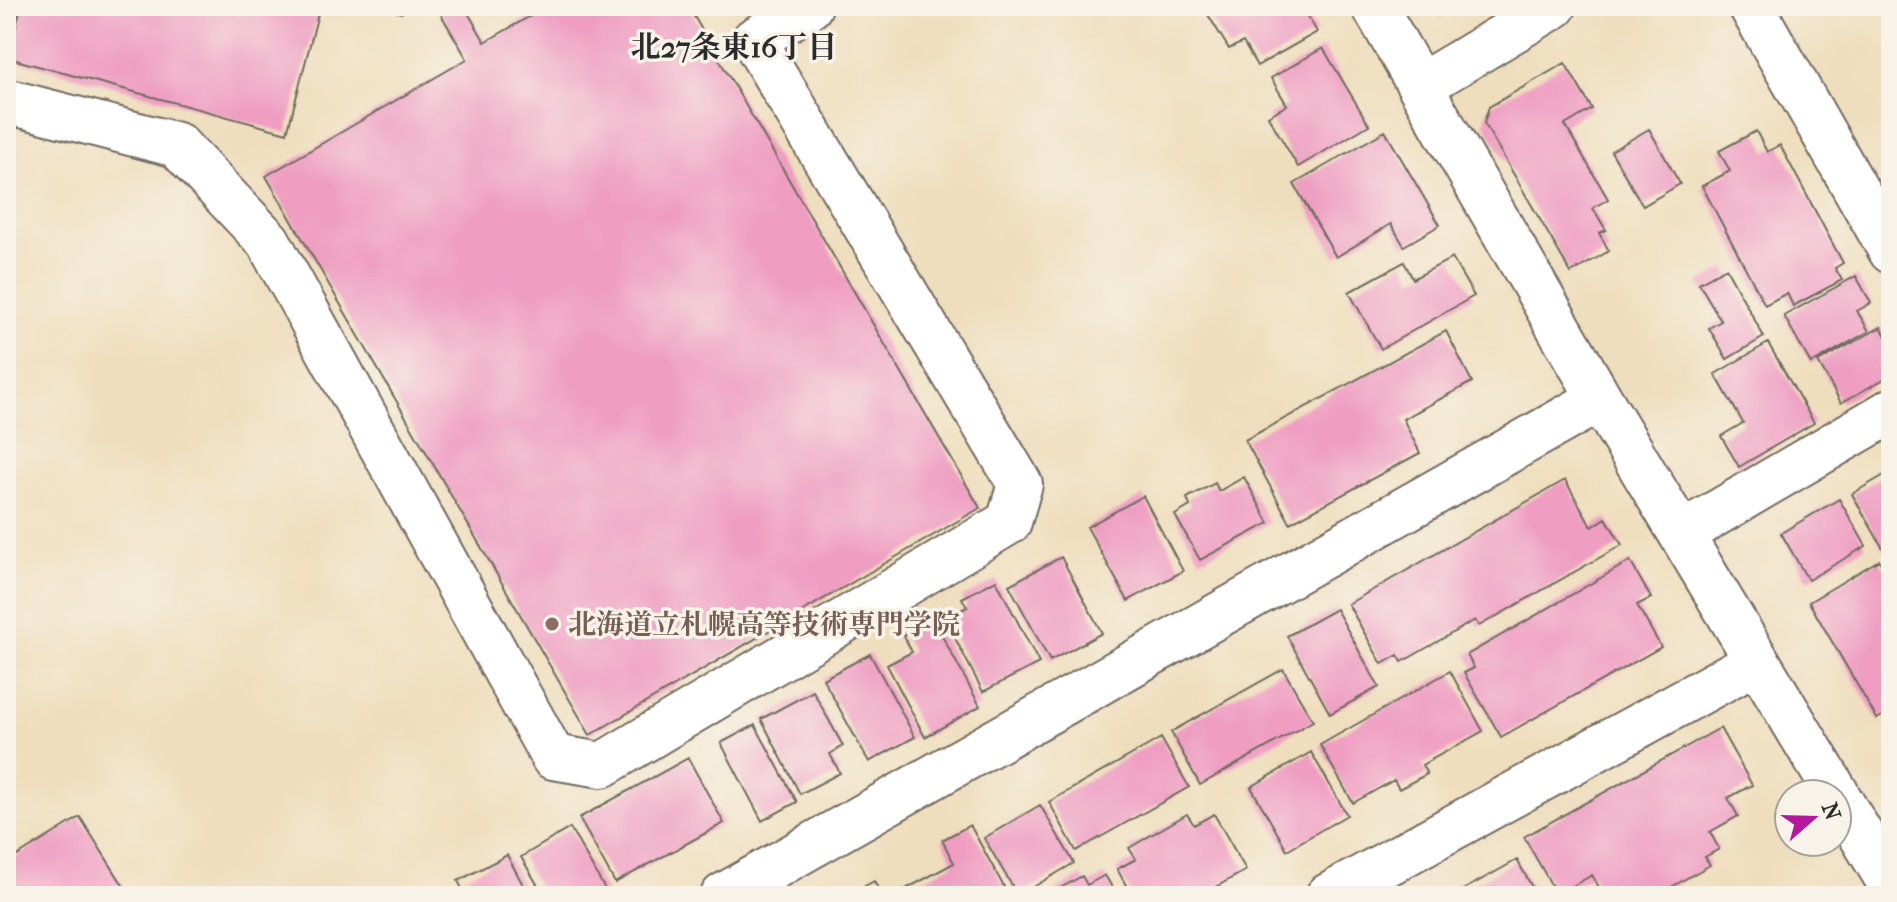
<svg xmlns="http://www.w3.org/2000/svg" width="1897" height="902" font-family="'IM FELL French Canon','Noto Serif JP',serif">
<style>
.building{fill:#ef9ec2}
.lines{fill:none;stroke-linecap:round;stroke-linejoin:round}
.minor-casing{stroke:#706a5e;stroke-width:48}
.minor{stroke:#fff;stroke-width:44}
.education-dot{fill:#8d6e63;stroke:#f7f3e8;stroke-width:3}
.labels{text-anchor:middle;stroke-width:7;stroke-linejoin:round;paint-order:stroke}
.education-label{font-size:28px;font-weight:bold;fill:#785e54;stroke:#f7f3e8;text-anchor:start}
.neighbourhood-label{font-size:30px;font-weight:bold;fill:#2b2b2b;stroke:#f7f3e8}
</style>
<rect width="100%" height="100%" fill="#f7f3e8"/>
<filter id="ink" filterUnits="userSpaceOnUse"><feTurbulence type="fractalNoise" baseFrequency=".0125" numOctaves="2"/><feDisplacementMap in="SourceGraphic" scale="16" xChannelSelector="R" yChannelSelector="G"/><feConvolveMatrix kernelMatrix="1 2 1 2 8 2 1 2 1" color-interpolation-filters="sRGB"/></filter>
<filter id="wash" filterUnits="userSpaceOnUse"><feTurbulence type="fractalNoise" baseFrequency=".006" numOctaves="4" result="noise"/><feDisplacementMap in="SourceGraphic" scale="32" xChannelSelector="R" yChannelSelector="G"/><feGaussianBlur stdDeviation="1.8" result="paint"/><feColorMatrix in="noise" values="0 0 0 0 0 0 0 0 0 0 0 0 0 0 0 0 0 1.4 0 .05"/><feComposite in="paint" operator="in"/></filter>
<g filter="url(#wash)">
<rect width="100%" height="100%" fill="#efdebd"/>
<g id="blocks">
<path class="building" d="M21 6H320L287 133 8 58Z
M382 6H413L401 13Z
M436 6H464L485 42 548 6H688L980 508 590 735 266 176 467 59Z
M1218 6H1292L1296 13 1304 9 1317 32 1257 66 1243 42 1229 49 1207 13Z
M1432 6H1455L1438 16Z
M1323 48 1369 125 1298 167 1268 116 1287 105 1271 78Z
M1565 63 1592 109 1565 125 1608 199 1593 208 1606 230 1599 233 1609 251 1571 273 1484 123 1489 107Z
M1649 129 1680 184 1643 206 1611 151Z
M1385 131 1440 225 1404 246 1391 224 1336 257 1294 184Z
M1756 131 1767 152 1780 145 1843 263 1835 268 1842 280 1793 306 1787 293 1765 305 1702 186 1730 171 1719 151Z
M1452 258 1474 296 1381 349 1349 292 1404 262 1413 279Z
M1726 268 1764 337 1727 359 1709 328 1721 321 1699 283Z
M1856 276 1871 303 1857 311 1869 331 1811 364 1784 316Z
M1881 327 1891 345V375L1841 403 1818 362Z
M1446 331 1472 382 1403 419 1420 453 1290 523 1245 440Z
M1768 343 1814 423 1739 467 1721 436 1743 423 1715 374Z
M1891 471V558L1889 559 1852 494Z
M1244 477 1269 523 1200 560 1175 515 1190 506 1187 498 1215 483 1219 491Z
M1565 480 1592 527 1606 518 1622 545 1479 626 1475 620 1402 662 1398 655 1382 664 1348 604Z
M1143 496 1183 571 1128 601 1087 527Z
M1839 499 1866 546 1808 580 1781 533Z
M1061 557 1102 633 1050 661 1009 585Z
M1879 560 1891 580V711L1877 719 1809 602Z
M1630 561 1651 598 1637 605 1661 647 1501 737 1464 673 1474 668 1467 655Z
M996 580 1039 663 983 692 945 619 967 607 962 598Z
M1336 609 1379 687 1330 714 1287 636Z
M933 619 980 706 925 737 887 665 912 652 903 635Z
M870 654 915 737 869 762 823 679Z
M1283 669 1313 721 1200 785 1171 732Z
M1450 671 1483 731 1422 765 1427 774 1399 789 1394 780 1353 803 1320 745Z
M813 691 843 746 830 754 840 773 800 794 761 719Z
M755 725 797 802 762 821 721 743Z
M1720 728 1752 785 1728 798 1738 816 1710 832 1719 849 1705 857 1710 865 1673 886 1679 896H1604L1592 875 1557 895 1524 837Z
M1161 738 1189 787 1076 851 1049 802Z
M1311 752 1347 815 1287 850 1251 787Z
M688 758 724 823 615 883 579 818Z
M1040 805 1074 863 1018 896 984 838Z
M1187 814 1194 825 1214 814 1246 870 1200 896H1132L1117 869 1136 859 1129 848Z
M80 817 126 890 116 896H18L6 877V863Z
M970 825 1009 896H893L954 863 942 840Z
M570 828 609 896H544L521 857Z
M507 855 529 896H466L458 881Z
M1517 860 1537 896H1452Z
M1105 875 1117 896H1046L1082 876 1087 885Z
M874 881 882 896H847Z"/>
</g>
</g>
<g filter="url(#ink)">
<use href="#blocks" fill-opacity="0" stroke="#706a5e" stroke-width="2"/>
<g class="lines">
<g class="minor-casing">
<path id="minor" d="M1374 6 1600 399 1837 794
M1751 6 1891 251
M1420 86 1554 6
M6 101 177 145 268 241 553 757 602 765 1009 522 1020 484 754 40 810 6
M1681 534 1891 411
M1837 795 1891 885
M723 896 1600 399
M1328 896 1757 661"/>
</g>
<use href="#minor" class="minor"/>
</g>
</g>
<circle class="education-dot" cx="552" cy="624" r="8"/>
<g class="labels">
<g class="education-label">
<text x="568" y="634">北海道立札幌高等技術専門学院</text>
</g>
<g class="neighbourhood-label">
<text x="734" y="57">北27条東16丁目</text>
</g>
</g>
<rect width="1897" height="902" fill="none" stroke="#f7f3e8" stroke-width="32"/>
<g transform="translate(1813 818) rotate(70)"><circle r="38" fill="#f7f3e8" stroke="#a5a39c" stroke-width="2"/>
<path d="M0-6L14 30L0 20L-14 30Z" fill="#b5179e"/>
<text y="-12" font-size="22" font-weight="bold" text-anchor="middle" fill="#2b2b2b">N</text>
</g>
</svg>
